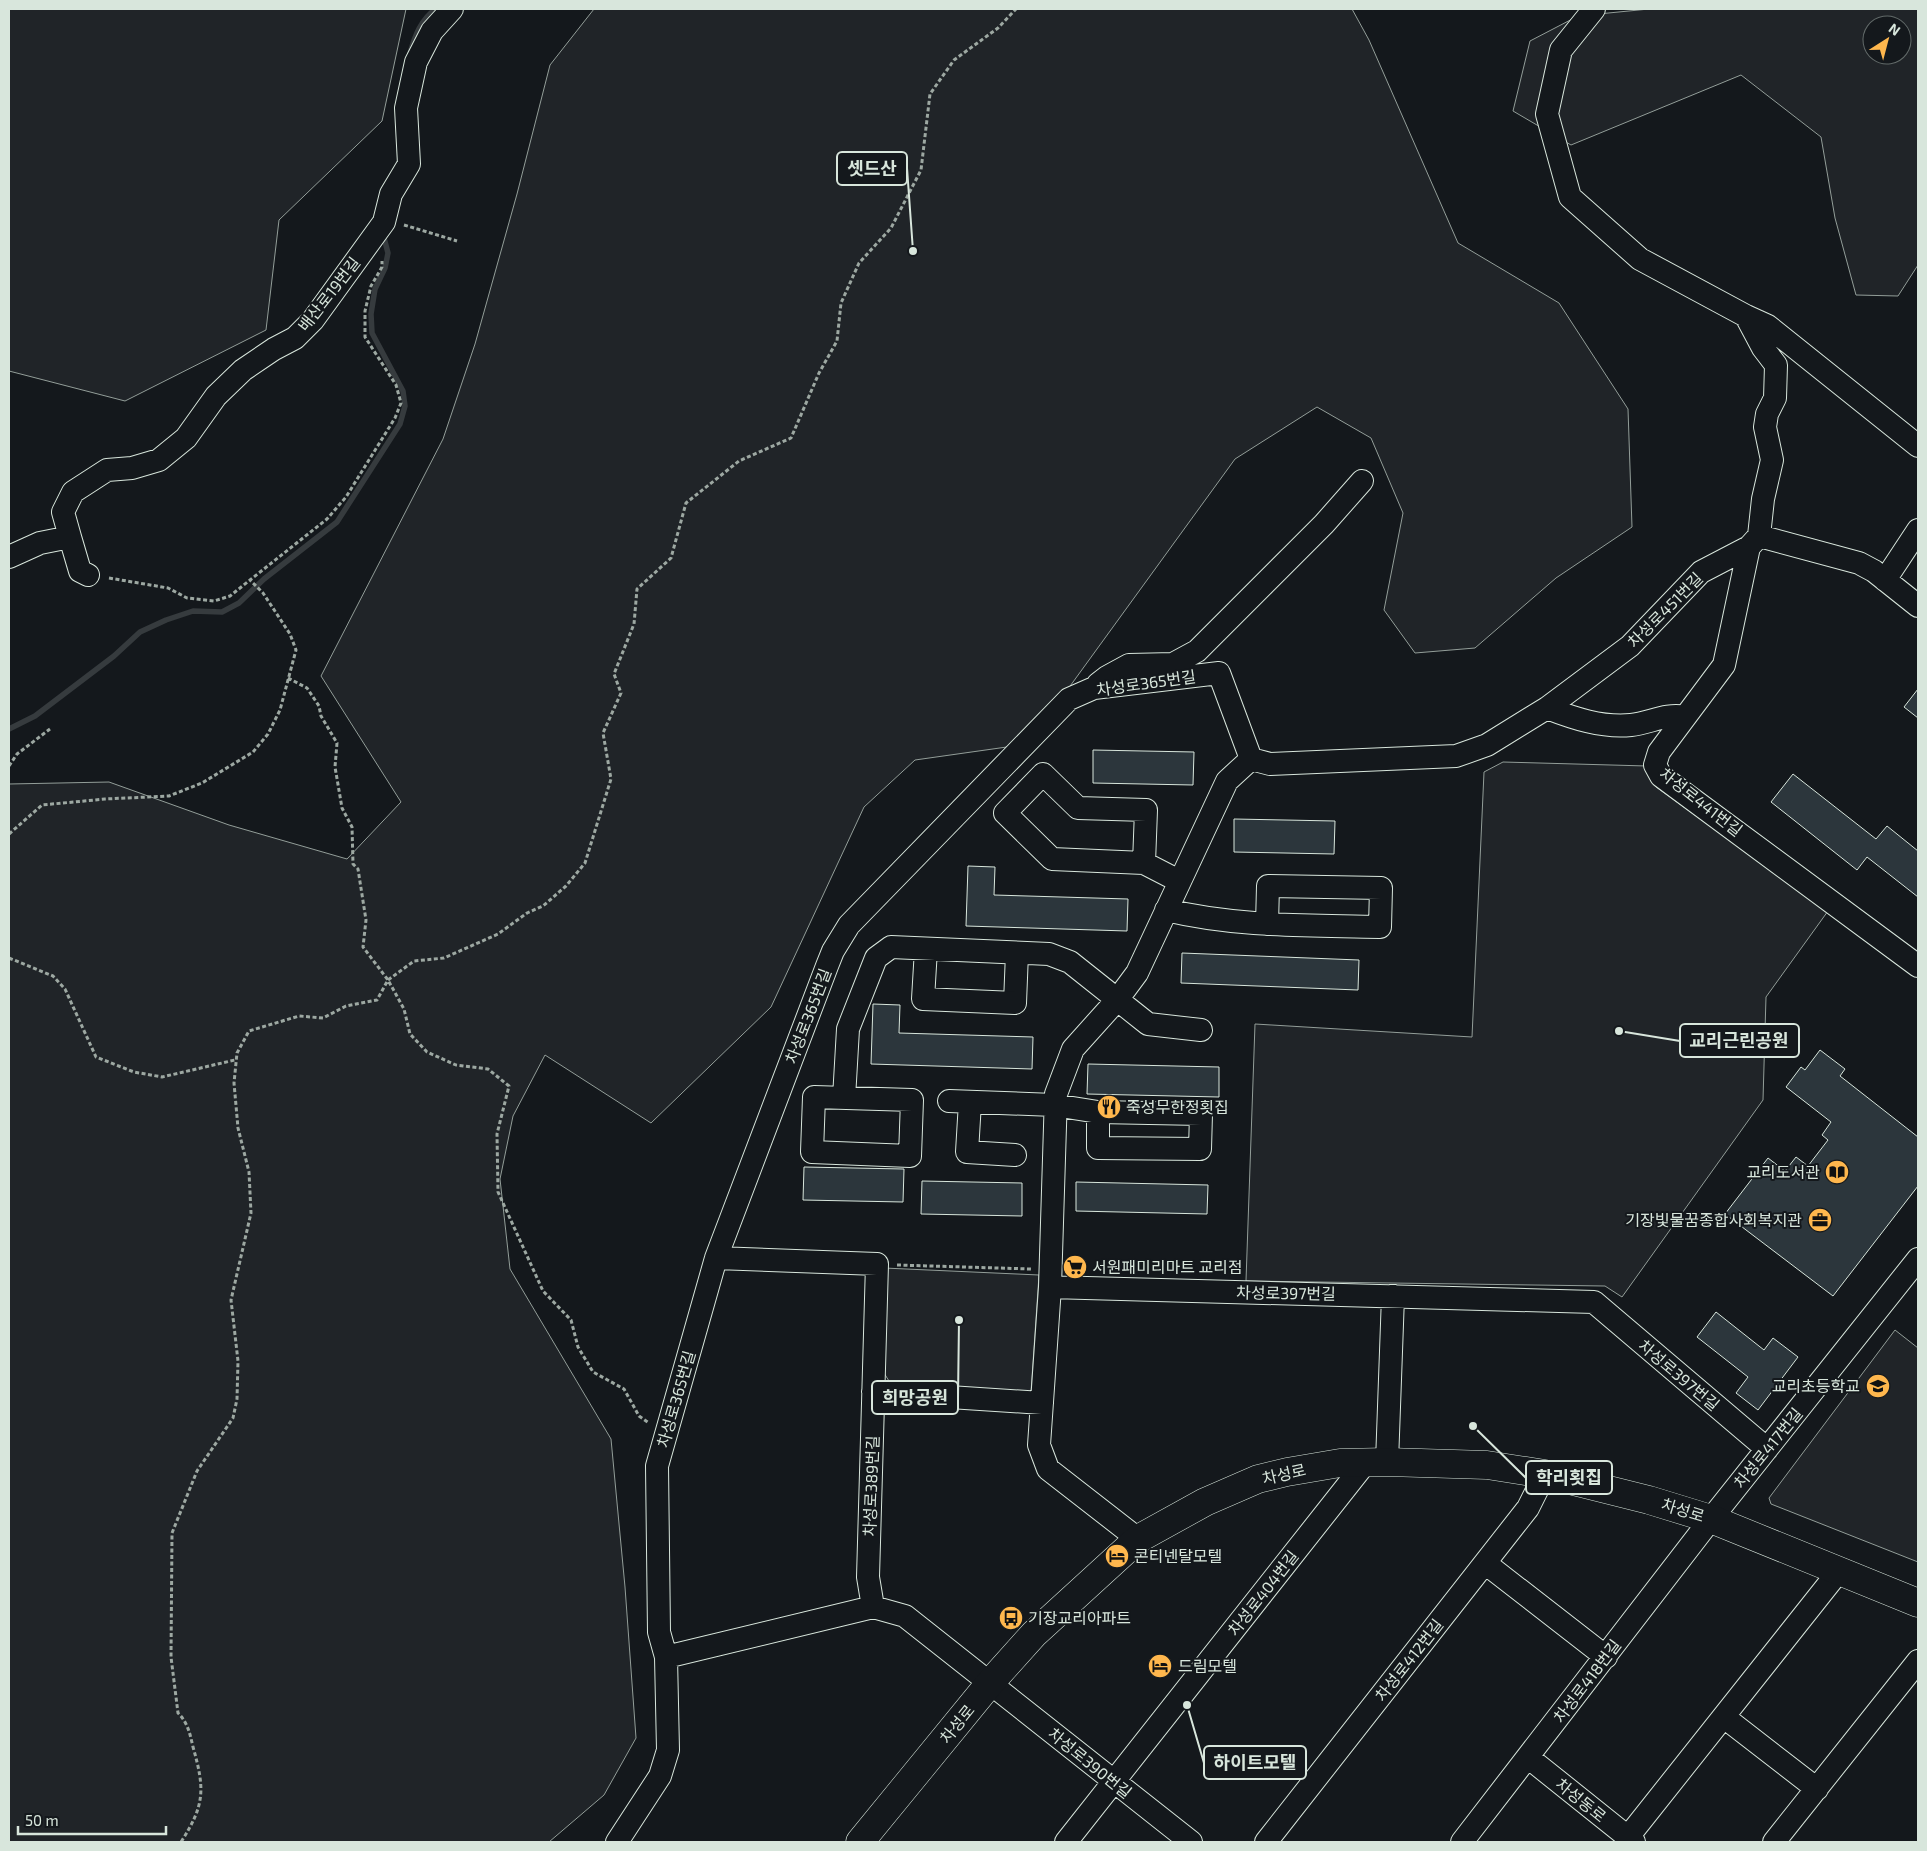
<svg xmlns="http://www.w3.org/2000/svg" width="1927" height="1851" font-family="'Exo 2','Noto Sans KR',sans-serif">
<style>
.green{fill:#202428;stroke:#939e99;fill-rule:evenodd}
.lines{fill:none;stroke-linecap:round;stroke-linejoin:round}
.stream{stroke:#363b3e;stroke-width:5.5}
.building{fill:#2c363c;stroke:#d8e6dc}
.minor-casing{stroke:#d8e6dc;stroke-width:24}
.major-casing{stroke:#d8e6dc;stroke-width:29}
.path{stroke:#9da8a2;stroke-width:3;stroke-dasharray:4 2.5;stroke-linecap:butt}
.minor{stroke:#14181c;stroke-width:22}
.major{stroke:#14181c;stroke-width:28}
.labels{text-anchor:middle;stroke-width:4;stroke-linejoin:round;paint-order:stroke}
.street-label{font-size:16px;fill:#d8e6dc;stroke:#14181c}
.poi-label{font-size:16px;fill:#d8e6dc;stroke:#14181c;text-anchor:start}
.leader{fill:none;stroke:#d8e6dc;stroke-width:2}
.callout-dot{fill:#d8e6dc;stroke:#14181c;stroke-width:2}
.callout{fill:#14181c;stroke:#d8e6dc;stroke-width:2}
.callout-label{font-size:18px;text-anchor:middle;font-weight:bold;fill:#d8e6dc}
</style>
<rect width="100%" height="100%" fill="#14181c"/>
<path class="green" d="M9 9H406L382 121 279 220 266 330 125 401 9 371Z
M594 9H1352L1369 40 1458 243 1559 303 1628 409 1632 527 1556 578 1475 648 1415 653 1384 610 1403 513 1371 438 1317 407 1235 459 1028 744 915 760 864 807 771 1007 651 1123 545 1055 513 1116 500 1179 510 1269 611 1439 625 1587 636 1738 604 1795 549 1842H9V784L109 782 229 825 347 859 401 802 321 676 443 439 475 344 517 194 550 65Z
M1649 9H1918V265L1898 296 1856 295 1835 218 1821 137 1741 75 1571 145 1513 111 1530 41 1578 16ZM1872 25H1902V55H1872Z
M1503 762 1647 766 1656 787 1828 911 1766 997 1763 1100 1622 1297 1605 1286 1246 1281 1255 1024 1472 1037 1484 772Z
M884 1268 1039 1275 1031 1392 897 1384 889 1381 884 1373Z
M1895 1330 1918 1348V1562L1771 1504 1769 1498Z"/>
<g class="lines">
<path class="stream" d="M410 53C415 36 421 19 436 9
M9 729 35 716 114 656 140 632 166 620 193 611 222 612 239 603 264 579 337 522 400 424 405 406 403 391 372 333 371 314 375 289 385 268 388 253 383 234"/>
</g>
<path class="building" d="M1918 689V718L1904 707Z
M1093 750 1194 752 1193 785 1093 783Z
M1793 774 1876 839 1887 826 1918 851V897L1867 857 1857 870 1771 802Z
M1234 819 1335 821 1334 854 1234 852Z
M968 866 995 867 994 895 1128 899 1127 931 966 926Z
M1182 953 1359 960 1358 990 1181 983Z
M873 1004 900 1005 899 1033 1033 1037 1032 1069 871 1064Z
M1820 1050 1845 1069 1840 1076 1918 1137V1186L1833 1296 1725 1214 1768 1158 1785 1171 1796 1157 1808 1166 1828 1140 1822 1135 1831 1122 1786 1087 1801 1067 1805 1070Z
M1088 1064 1219 1067V1097L1087 1094Z
M804 1167 904 1169 903 1202 803 1200Z
M922 1181 1022 1183V1216L921 1214Z
M1076 1182 1208 1185 1207 1214 1076 1211Z
M1716 1312 1764 1350 1773 1338 1798 1357 1758 1410 1736 1393 1748 1377 1697 1337Z"/>
<g class="lines">
<g class="minor-casing">
<path id="minor" d="M1594 9 1561 50 1547 114 1570 197 1640 259 1746 316 1768 326 1918 446
M1746 316 1763 348 1776 365 1775 398 1767 414 1765 427 1772 460 1763 499 1759 536
M70 537 80 571 88 575
M1749 547 1724 665 1659 752 1655 765 1661 776 1918 966
M9 557 40 543 70 537 63 512 73 492 107 470 132 468 159 460 186 438 216 396 243 370 274 349 295 338 313 320 384 222 391 194 409 164 406 108 416 62 432 31 452 9
M1885 580 1918 530
M1098 684 1107 677 1129 665 1173 664 1197 651 1324 524 1362 481
M1547 708C1573 718 1602 728 1631 725 1650 723 1666 713 1685 717
M1251 759 1270 764 1456 756 1487 745 1547 708 1630 646 1701 572 1749 547 1759 536 1859 563 1874 571 1918 606
M1144 863 1146 810 1078 808 1043 774 1005 813 1052 859 1144 863 1179 881
M1166 910C1237 927 1308 925 1380 927L1381 888 1268 886 1267 924
M926 949 923 999 1015 1003 1017 953
M814 1097 912 1100 910 1156 812 1152Z
M844 1098 848 1029 876 958 891 947 1049 954 1070 962 1148 1024 1201 1030
M949 1101 1054 1105 1098 1112 1201 1114 1200 1149 1098 1148V1112
M970 1102 967 1152 1015 1155
M716 1258 877 1264 868 1577 873 1607
M1050 1287 1594 1302 1767 1449
M873 1392 1042 1403
M1387 1462 1393 1296
M1138 1539 1048 1469 1039 1445 1050 1287 1056 1094 1073 1049 1117 1000 1137 973 1227 781 1251 759
M1485 1563 1606 1657
M666 1657 873 1607 905 1616 1191 1842
M1724 1717 1817 1789
M1529 1758 1634 1842
M1628 1837 1839 1571
M617 1842 660 1776 668 1750 666 1657 659 1632 657 1466 716 1258 827 966 833 951 849 925 1069 699 1094 688 1219 673 1251 759
M1066 1842 1366 1462
M1266 1842 1528 1508 1545 1474
M1462 1842 1711 1519 1918 1259
M1774 1842 1918 1661"/>
</g>
<g class="major-casing">
<path id="major" d="M860 1842 990 1683 1034 1634 1138 1539 1205 1502 1258 1479 1287 1472 1340 1463 1387 1462 1487 1465 1545 1474 1649 1500 1711 1519 1918 1603"/>
</g>
<path class="path" d="M404 225 457 241
M109 578 168 588 187 598 214 601 230 596 250 580 327 519 346 497 395 418 401 403 396 385 365 337V311L371 286 382 267V261
M288 678 307 688 319 706 321 716 337 743 335 767 342 808 352 827 353 864 358 869 366 920 363 947 388 980 404 1009 410 1034 427 1052 456 1065 488 1069 509 1086 497 1134 498 1192 543 1291 571 1320 578 1347 593 1372 624 1389 639 1416 649 1423
M9 766 17 754 50 729
M9 834 42 805 105 799 169 796 202 783 253 752 268 734 280 710 296 650 290 634 263 593 250 580
M9 958 53 976 65 989 96 1057 134 1072 162 1077 235 1060
M897 1265 1031 1269
M181 1842C205 1805 205 1789 193 1747 190 1734 188 1723 178 1713L171 1657 172 1533 197 1471 233 1418 237 1399 238 1361 231 1300 251 1213 249 1172 238 1128 234 1083 237 1053 249 1031 299 1016 323 1018 346 1006 377 1000 388 980 414 961 444 958 498 934 527 913 543 906 566 886 585 863 611 779 603 733 621 693 614 674 634 624 637 589 671 558 686 503 739 461 791 438 819 373 837 341 841 303 859 263 891 228 921 170 930 94 954 60 998 28 1016 9"/>
<use href="#minor" class="minor"/>
<use href="#major" class="major"/>
</g>
<defs>
<g id="restaurant-disc" transform="scale(1.25)"><circle r="9.5" fill="#ffb74d" stroke="#14181c"/><path d="M-5-6h1v4h1v-4h1v4h1v-4h1v5L-1.5 .5V6h-2V.5L-5-1ZM5-6V6H3V1.5H1.5Q1.5-4 5-6Z" fill="#111"/></g>
<g id="library-disc" transform="scale(1.25)"><circle r="9.5" fill="#ffb74d" stroke="#14181c"/><path d="M-6-4Q-3-5.5-.7-3.5V5Q-3 3-6 4ZM6-4Q3-5.5 .7-3.5V5Q3 3 6 4Z" fill="#111"/></g>
<g id="office-disc" transform="scale(1.25)"><circle r="9.5" fill="#ffb74d" stroke="#14181c"/><path d="M-6-3h4V-5.5h4V-3h4V5H-6ZM-1-4.5V-3h2v-1.5ZM-6 0V1H6V0Z" fill="#111"/></g>
<g id="supermarket-disc" transform="scale(1.25)"><circle r="9.5" fill="#ffb74d" stroke="#14181c"/><path d="M-6-5.5h2.5l.6 2H6L4.5 2H-2.5L-4.4-4H-6ZM-1.5 3.2a1.3 1.3 0 1 0 .1 0ZM3 3.2a1.3 1.3 0 1 0 .1 0Z" fill="#111"/></g>
<g id="school-disc" transform="scale(1.25)"><circle r="9.5" fill="#ffb74d" stroke="#14181c"/><path d="M0-5L7-2L0 1L-7-2ZM-4 1L0 2.5L4 1V4Q0 6-4 4Z" fill="#111"/></g>
<g id="hotel-disc" transform="scale(1.25)"><circle r="9.5" fill="#ffb74d" stroke="#14181c"/><path d="M-6-4.5h1.5V1H6V5H4.5V3h-9V5H-6ZM-4 0a1.8 1.8 0 1 1 3.6 0ZM.5 0V-2.5h3Q6-2.5 6 0Z" fill="#111"/></g>
<g id="bus-disc" transform="scale(1.25)"><circle r="9.5" fill="#ffb74d" stroke="#14181c"/><path d="M-5-6H5V4H4V6H2V4H-2V6H-4V4H-5ZM-3.5-4V0h7V-4ZM-3.5 1.2v1.5H-2V1.2ZM2 1.2v1.5H3.5V1.2Z" fill="#111"/></g>
</defs>
<g fill-rule="evenodd">
<use href="#restaurant-disc" x="1109" y="1107"/>
<use href="#library-disc" x="1837" y="1172"/>
<use href="#office-disc" x="1820" y="1220"/>
<use href="#supermarket-disc" x="1075" y="1267"/>
<use href="#school-disc" x="1878" y="1386"/>
<use href="#hotel-disc" x="1117" y="1556"/>
<use href="#bus-disc" x="1011" y="1618"/>
<use href="#hotel-disc" x="1160" y="1666"/>
</g>
<g class="labels">
<g class="street-label">
<text transform="translate(329 294) rotate(-52)" y="6">배산로19번길</text>
<text transform="translate(1665 610) rotate(-45)" y="6">차성로451번길</text>
<text transform="translate(1146 683) rotate(-8)" y="6">차성로365번길</text>
<text transform="translate(1701 802) rotate(38)" y="6">차성로441번길</text>
<text transform="translate(808 1016) rotate(-69)" y="6">차성로365번길</text>
<text transform="translate(1286 1293) rotate(1)" y="6">차성로397번길</text>
<text transform="translate(1679 1375) rotate(40)" y="6">차성로397번길</text>
<text transform="translate(676 1399) rotate(-74)" y="6">차성로365번길</text>
<text transform="translate(1768 1448) rotate(-51)" y="6">차성로417번길</text>
<text transform="translate(1284 1474) rotate(-13)" y="6">차성로</text>
<text transform="translate(871 1486) rotate(-88)" y="6">차성로389번길</text>
<text transform="translate(1683 1510) rotate(17)" y="6">차성로</text>
<text transform="translate(1263 1593) rotate(-52)" y="6">차성로404번길</text>
<text transform="translate(1409 1660) rotate(-52)" y="6">차성로412번길</text>
<text transform="translate(1587 1681) rotate(-53)" y="6">차성로418번길</text>
<text transform="translate(957 1724) rotate(-51)" y="6">차성로</text>
<text transform="translate(1090 1763) rotate(39)" y="6">차성로390번길</text>
<text transform="translate(1581 1800) rotate(39)" y="6">차성동로</text>
</g>
<g class="poi-label">
<text x="1126" y="1113">죽성무한정횟집</text>
<text x="1820" y="1178" text-anchor="end">교리도서관</text>
<text x="1802" y="1226" text-anchor="end">기장빛물꿈종합사회복지관</text>
<text x="1092" y="1273">서원패미리마트 교리점</text>
<text x="1860" y="1392" text-anchor="end">교리초등학교</text>
<text x="1134" y="1562">콘티넨탈모텔</text>
<text x="1028" y="1624">기장교리아파트</text>
<text x="1178" y="1672">드림모텔</text>
</g>
</g>
<path class="leader" d="M913 251L907 168M1619 1031L1680 1041M959 1320L958 1398M1473 1426L1526 1478M1187 1705L1204 1763"/>
<g class="callout-dot">
<circle cx="913" cy="251" r="5"/>
<circle cx="1619" cy="1031" r="5"/>
<circle cx="959" cy="1320" r="5"/>
<circle cx="1473" cy="1426" r="5"/>
<circle cx="1187" cy="1705" r="5"/>
</g>
<g class="callout">
<rect x="837" y="152" width="70" height="33" rx="5"/>
<rect x="1680" y="1024" width="119" height="33" rx="5"/>
<rect x="872" y="1381" width="86" height="33" rx="5"/>
<rect x="1526" y="1461" width="86" height="33" rx="5"/>
<rect x="1204" y="1746" width="102" height="33" rx="5"/>
</g>
<g class="callout-label">
<text x="872" y="175">셋드산</text>
<text x="1739" y="1047">교리근린공원</text>
<text x="915" y="1404">희망공원</text>
<text x="1569" y="1484">학리횟집</text>
<text x="1255" y="1769">하이트모텔</text>
</g>
<rect width="1927" height="1851" fill="none" stroke="#d8e6dc" stroke-width="20"/>
<g transform="translate(1887 40) rotate(36)"><circle r="24" fill="#14181c" stroke="#626a69"/>
<path d="M0-4L9 19L0 12L-9 19Z" fill="#ffb74d"/>
<text y="-8" font-size="14" font-weight="bold" text-anchor="middle" fill="#d8e6dc">N</text>
</g>
<path d="M18 1826v8h148v-8" fill="none" stroke="#d8e6dc" stroke-width="2.5"/>
<text x="25" y="1826" font-size="15" fill="#d8e6dc" stroke="#14181c" stroke-width="4" paint-order="stroke">50 m</text>
</svg>
